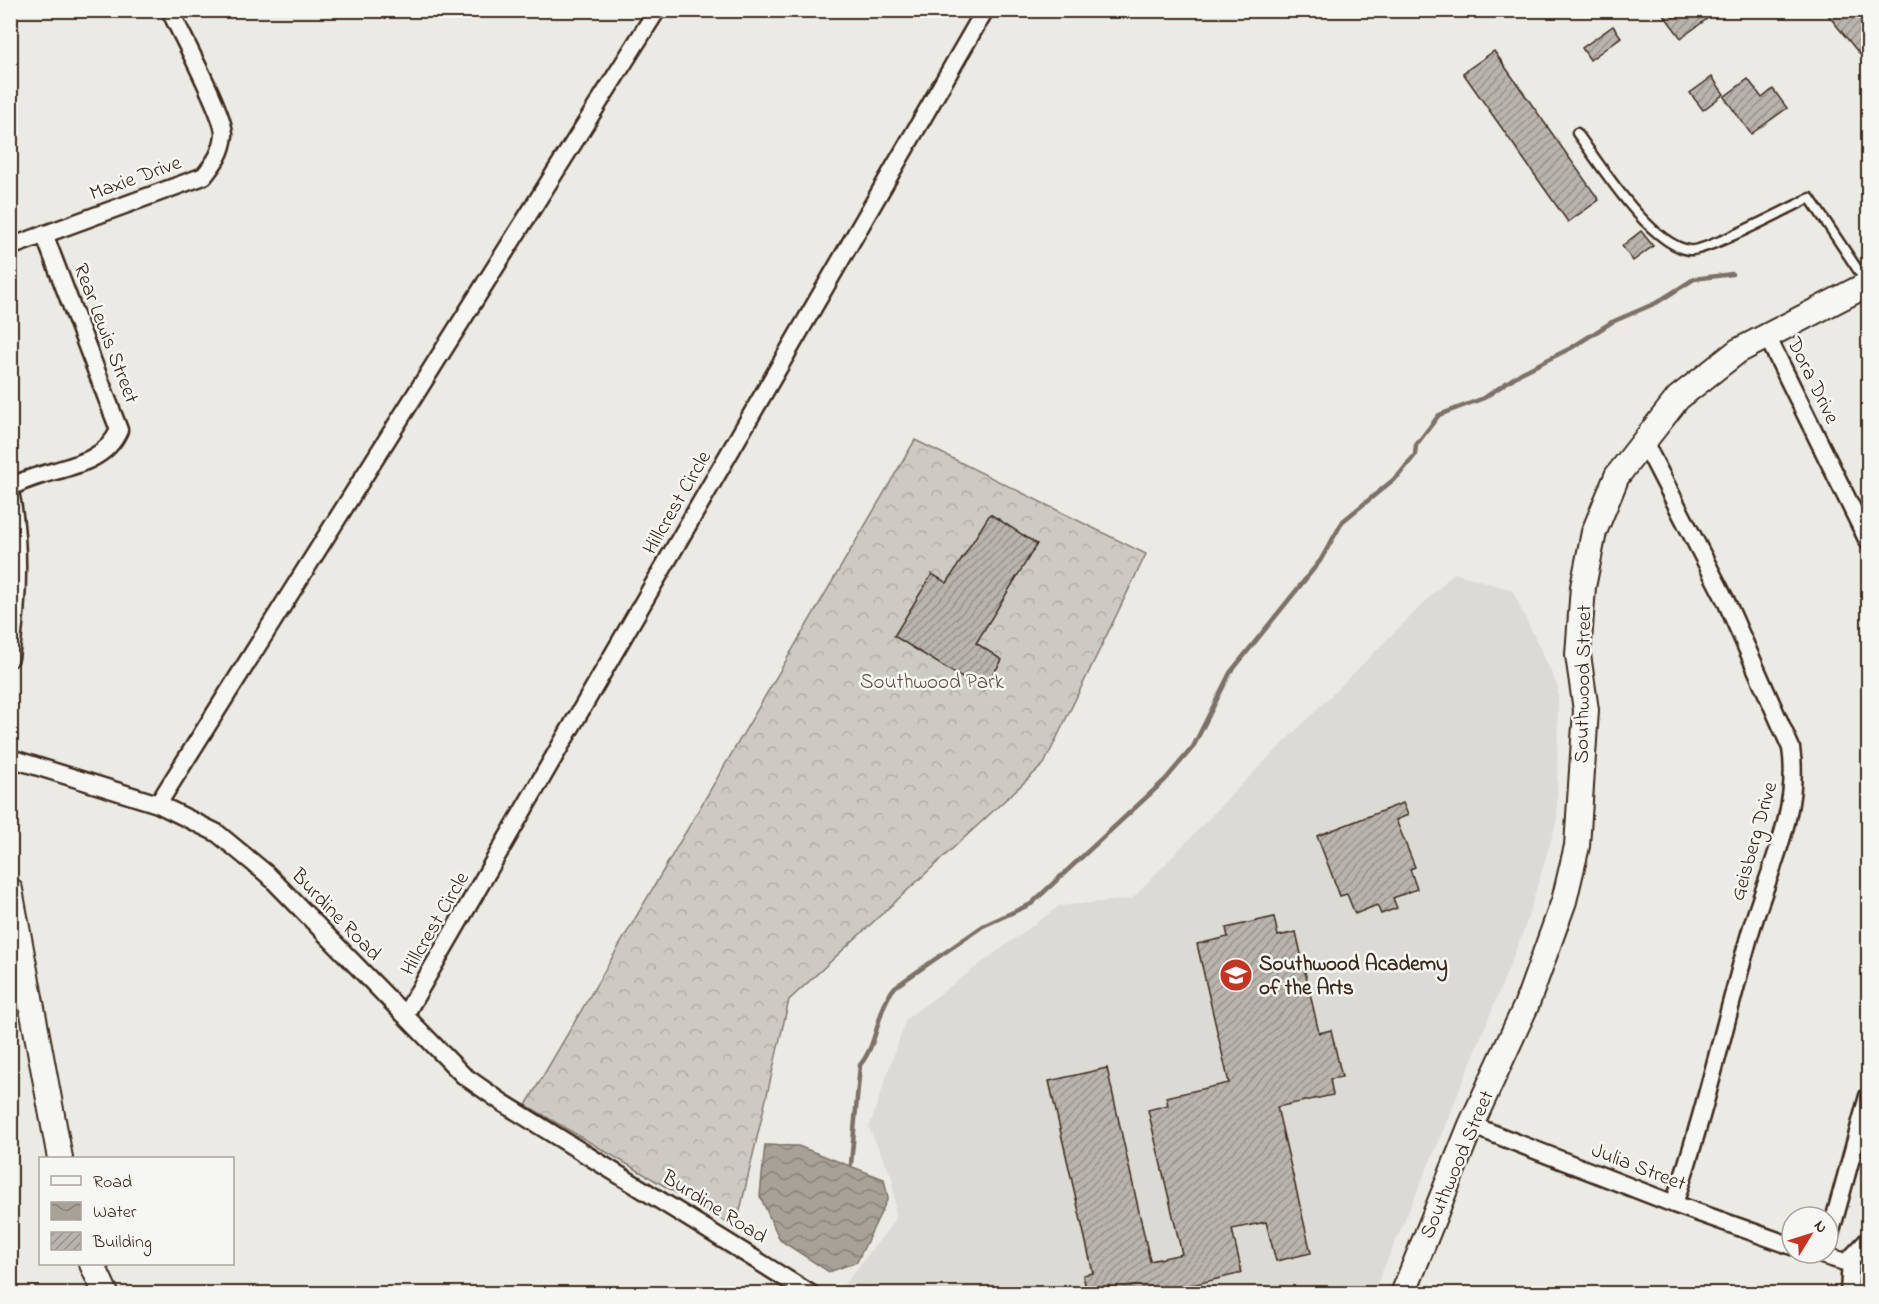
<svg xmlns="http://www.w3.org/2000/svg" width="1879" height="1304" font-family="'Indie Flower',sans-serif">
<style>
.built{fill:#dcdad4}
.forest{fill:url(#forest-crowns);stroke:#847a71;stroke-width:1.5}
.water{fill:url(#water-waves);stroke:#7c7167;stroke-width:1.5}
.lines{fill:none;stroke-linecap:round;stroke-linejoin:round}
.stream{stroke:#7c7167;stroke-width:4.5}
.building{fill:url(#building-hatch);stroke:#3b2a1e;stroke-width:1.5}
.lane-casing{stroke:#3b2a1e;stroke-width:13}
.street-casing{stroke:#3b2a1e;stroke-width:21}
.secondary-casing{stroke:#3b2a1e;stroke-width:28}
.lane{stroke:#f6f6f2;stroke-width:8}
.street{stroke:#f6f6f2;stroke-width:16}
.secondary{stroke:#f6f6f2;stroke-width:24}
.labels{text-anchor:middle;stroke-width:5;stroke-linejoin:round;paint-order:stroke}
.street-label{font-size:21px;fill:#3b2a1e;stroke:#f6f6f2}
.park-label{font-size:21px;fill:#605248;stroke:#f6f6f2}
.poi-label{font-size:21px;font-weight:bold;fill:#3b2a1e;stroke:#f6f6f2;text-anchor:start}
</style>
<defs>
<pattern id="forest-crowns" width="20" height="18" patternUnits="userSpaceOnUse" patternTransform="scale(1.5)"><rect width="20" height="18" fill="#cdcac4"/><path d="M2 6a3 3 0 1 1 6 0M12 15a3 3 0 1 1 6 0" fill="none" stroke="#b1aea8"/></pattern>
<pattern id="water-waves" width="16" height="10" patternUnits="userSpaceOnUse" patternTransform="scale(1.5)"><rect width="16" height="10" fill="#a8a198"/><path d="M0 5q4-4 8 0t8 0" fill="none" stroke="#8a837b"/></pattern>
<pattern id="building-hatch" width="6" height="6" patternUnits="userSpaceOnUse" patternTransform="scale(1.5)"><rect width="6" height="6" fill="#bab4ae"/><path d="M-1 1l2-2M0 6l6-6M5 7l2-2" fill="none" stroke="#98938d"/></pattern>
</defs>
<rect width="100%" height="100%" fill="#ebeae5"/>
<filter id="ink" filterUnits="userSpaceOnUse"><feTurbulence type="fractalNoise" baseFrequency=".0167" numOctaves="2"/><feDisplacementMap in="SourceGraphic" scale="12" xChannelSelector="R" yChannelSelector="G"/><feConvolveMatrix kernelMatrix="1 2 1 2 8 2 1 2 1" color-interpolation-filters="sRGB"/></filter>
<g filter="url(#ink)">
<path class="built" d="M1454 573 1512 590 1558 687 1557 820 1524 930 1439 1141 1373 1293 846 1294 840 1290 896 1219 892 1177 869 1128 906 1019 1059 906 1132 899 1233 793Z"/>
<path class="forest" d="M915 440 1146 554 1044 764 789 1000 736 1228 526 1105Z"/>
<path class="water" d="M765 1145 798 1146 884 1179 888 1198 857 1262 829 1272 780 1240 760 1196Z"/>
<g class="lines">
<path class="stream" d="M851 1164 860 1065C879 1042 876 1010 895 987L983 926 1031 904 1165 780 1193 747 1230 673 1320 561 1343 521 1398 476 1415 455 1416 445 1439 415 1484 398 1521 373 1571 348 1612 322 1656 303 1694 279 1732 274"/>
</g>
<path class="building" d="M1660 10H1719L1681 38Z
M1824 10H1853L1869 29V51L1862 57Z
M1613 26 1621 37 1590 60 1582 48Z
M1494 51 1599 200 1568 222 1463 73Z
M1712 77 1724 94 1703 110 1690 93Z
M1748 79 1762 98 1773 89 1787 108 1751 134 1724 97Z
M1641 231 1653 246 1633 261 1622 246Z
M990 514 1037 544 976 643 1002 660 983 691 894 636 932 574 947 583Z
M1403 803 1408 815 1396 820 1415 867 1410 869 1417 889 1393 898 1397 908 1381 914 1377 905 1355 914 1347 894 1340 896 1317 836Z
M1274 917 1278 936 1296 932 1319 1033 1331 1030 1342 1077 1330 1079 1333 1095 1277 1107 1311 1253 1276 1261 1266 1222 1232 1229 1242 1273 1159 1293H1087L1083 1275 1093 1273 1049 1081 1107 1068 1150 1261 1182 1254 1148 1110 1168 1105 1166 1097 1229 1083 1197 944 1228 937 1226 928Z"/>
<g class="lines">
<g class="lane-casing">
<path id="lane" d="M1577 133C1600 164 1649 244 1689 250 1704 253 1789 208 1810 198L1866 282"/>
</g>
<g class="street-casing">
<path id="street" d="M10 247 204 176C215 162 222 153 224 135 225 115 180 33 170 10
M1767 336 1868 541
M1643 440 1726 601 1791 748C1801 813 1766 875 1749 937 1724 1026 1704 1116 1674 1204
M10 488C45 466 101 472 119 430L44 234
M10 491C21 545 18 603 10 658
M10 758 158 804 217 833 268 875 463 1075 503 1103 811 1294
M158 804 657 10
M405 1015 985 10
M1471 1125 1674 1204 1792 1246
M1828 1242 1868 1096
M1816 1253 1851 1264
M1849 1294 1851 1258 1868 1240"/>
</g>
<g class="secondary-casing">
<path id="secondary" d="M10 890 60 1158
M92 1264 106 1294
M1403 1294 1471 1125 1526 1006 1564 901 1577 846 1586 710 1578 655 1583 587 1594 532 1617 476 1678 398 1738 351 1868 284"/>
</g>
<use href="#lane" class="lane"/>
<use href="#street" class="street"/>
<use href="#secondary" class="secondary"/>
</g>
</g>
<defs>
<g id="school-disc" transform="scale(1.725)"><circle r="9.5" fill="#c8321e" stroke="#f6f6f2"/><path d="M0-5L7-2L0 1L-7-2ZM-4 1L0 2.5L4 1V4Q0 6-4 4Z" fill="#fff"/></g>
</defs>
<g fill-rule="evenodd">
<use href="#school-disc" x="1236" y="975"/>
</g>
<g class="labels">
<g class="street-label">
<text transform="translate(135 177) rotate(-20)" y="7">Maxie Drive</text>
<text transform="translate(107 333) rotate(69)" y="7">Rear Lewis Street</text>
<text transform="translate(1814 380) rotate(64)" y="7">Dora Drive</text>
<text transform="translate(676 502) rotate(-60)" y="7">Hillcrest Circle</text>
<text transform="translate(1582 684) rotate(-89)" y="7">Southwood Street</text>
<text transform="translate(1753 841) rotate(-74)" y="7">Geisberg Drive</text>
<text transform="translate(337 914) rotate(46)" y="7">Burdine Road</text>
<text transform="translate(434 923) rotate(-60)" y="7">Hillcrest Circle</text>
<text transform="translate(1456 1164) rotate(-67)" y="7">Southwood Street</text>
<text transform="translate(1639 1166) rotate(21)" y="7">Julia Street</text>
<text transform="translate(715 1206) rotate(32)" y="7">Burdine Road</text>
</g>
<g class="park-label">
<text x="932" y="688">Southwood Park</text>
</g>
<g class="poi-label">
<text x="1259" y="970">Southwood Academy<tspan x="1259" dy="24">of the Arts</tspan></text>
</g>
</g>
<rect width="1879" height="1304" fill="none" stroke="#f6f6f2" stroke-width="36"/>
<rect x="18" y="18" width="1843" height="1268" fill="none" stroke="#3b2a1e" stroke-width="2" filter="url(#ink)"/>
<rect x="39" y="1157" width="195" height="108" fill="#f6f6f2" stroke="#aba49d" stroke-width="1.5"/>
<rect x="51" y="1176" width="30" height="9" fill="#f6f6f2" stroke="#aba49d" stroke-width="1.5"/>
<text x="93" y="1187" font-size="18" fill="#3b2a1e">Road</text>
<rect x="51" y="1202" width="30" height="18" fill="url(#water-waves)" stroke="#aba49d" stroke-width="1.5"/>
<text x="93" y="1217" font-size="18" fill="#3b2a1e">Water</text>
<rect x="51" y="1232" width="30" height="18" fill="url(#building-hatch)" stroke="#aba49d" stroke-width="1.5"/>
<text x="93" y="1247" font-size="18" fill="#3b2a1e">Building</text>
<g transform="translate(1810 1235) rotate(52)"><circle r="28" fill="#f6f6f2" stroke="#aba49d" stroke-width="1.5"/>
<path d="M0-4.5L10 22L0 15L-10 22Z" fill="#c8321e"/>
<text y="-9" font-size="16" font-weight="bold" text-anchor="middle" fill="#3b2a1e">N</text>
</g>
</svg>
